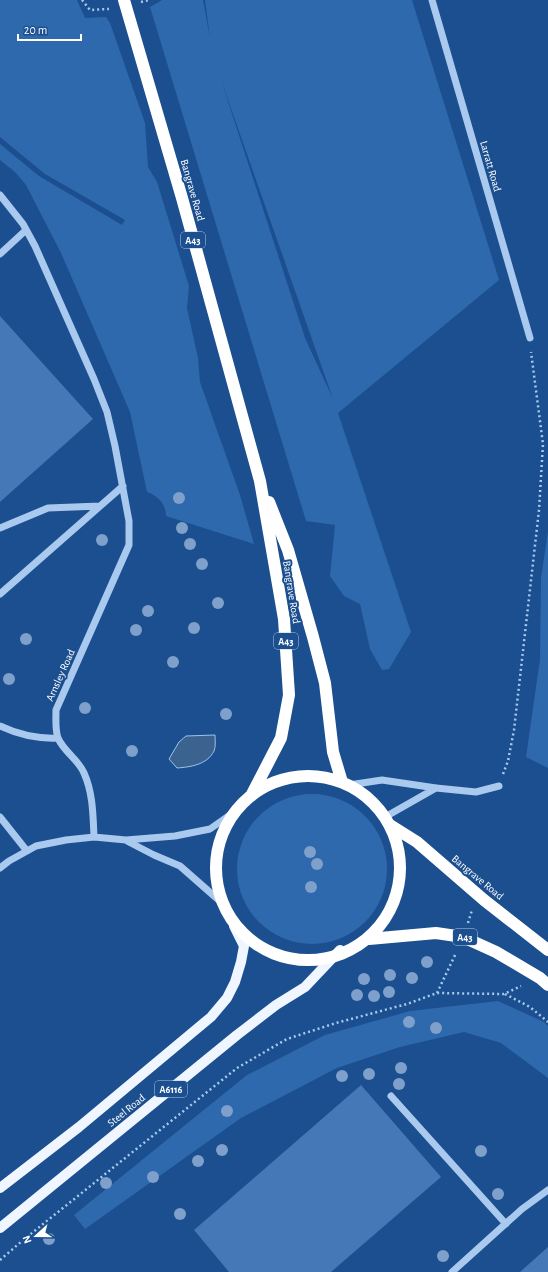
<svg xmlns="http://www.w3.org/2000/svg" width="548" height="1272" font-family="'Alegreya Sans',sans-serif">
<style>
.green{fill:#2e69ad;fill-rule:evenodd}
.water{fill:#3c6290;stroke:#9cc4f0}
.building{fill:#4478b7}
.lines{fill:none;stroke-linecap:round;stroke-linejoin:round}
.path{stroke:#a9c9ee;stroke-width:2.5;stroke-dasharray:2 3;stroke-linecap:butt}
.minor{stroke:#a9c9ee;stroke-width:7}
.major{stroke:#f0f6ff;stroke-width:10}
.highway{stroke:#fff;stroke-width:12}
.tree{fill:#7ea0ca}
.labels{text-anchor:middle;stroke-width:4;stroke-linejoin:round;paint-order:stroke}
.shield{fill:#1b4f8f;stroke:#bbcadd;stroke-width:1}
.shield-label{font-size:10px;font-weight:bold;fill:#fff}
.street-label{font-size:11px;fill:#fff;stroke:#1b4f8f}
</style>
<rect width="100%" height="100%" fill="#1b4f8f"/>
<path class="green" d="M0 0H77L85 18 106 17 110 23 145 123 148 167 157 182 189 286 187 308 198 358 200 382 240 495 254 544 166 516C166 504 158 496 147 492L130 412 61 253 26 185 15 172 0 160V144L39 176 122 225 125 220 45 174 0 137Z
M162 0H203L210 38 205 0H412L499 280 338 413 411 632 389 669 382 670 370 649 360 604 344 596 330 576 335 525 306 521 150 7ZM221 80 333 399 305 338Z
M548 531V768L526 757 540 659 541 578Z
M237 869a75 75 0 1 1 150 0a75 75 0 1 1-150 0Z
M498 1001 544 1022 548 1026V1078L501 1043 464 1032 400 1047 337 1068 241 1118 85 1229 74 1215 247 1075 325 1035 410 1011Z"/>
<path class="water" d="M215 735C215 739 216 747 214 751 207 765 190 767 177 768L169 759 179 742 186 736Z"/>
<path class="building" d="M0 316 93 419 0 502Z
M361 1085 441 1177 331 1272H229L194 1230Z
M548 1247V1272H520Z"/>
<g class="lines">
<path class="path" d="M82 0 90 10 109 9
M141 2 149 0
M503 774 508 761 514 730 539 510 543 444 531 352
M468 923 472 910
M437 993 456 953
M505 994 530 1007 548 1022
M0 1260 22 1241 237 1068 287 1039 336 1023 407 1004 437 993 504 994 521 986"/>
<path class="minor" d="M432 0 530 338
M0 195 23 224 35 246 94 379 107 412 115 446 129 521V545L56 710C56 719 55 730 58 738 64 752 78 759 84 773 93 793 93 815 94 837
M0 254 26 230
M0 528 48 508 100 506
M0 594 123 486
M0 726C19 735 37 739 58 738
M349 785 382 780 436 788 476 792 499 786
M0 817 27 851
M385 817 436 788
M127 841 154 855 180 866 221 902
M0 868 9 861 36 846 66 840 94 837 126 840 175 836 210 829 237 810
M391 1096 506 1224
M452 1272 522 1209 548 1190"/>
<path class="major" d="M0 1188 79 1127 211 1017 227 998 235 982 241 962 244 946 234 926
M0 1228 237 1035 276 1005 305 987 340 950"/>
<path class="highway" d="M124 0 182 198 260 481 284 619 289 695 281 738 251 796
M269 502 288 550 313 637 325 683 333 752 342 782
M216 868a92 92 0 1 1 184 0a92 92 0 1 1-184 0Z
M390 825 417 842 484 900 548 950
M369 939 436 933 463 937 496 952 540 978 548 985"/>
</g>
<g class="tree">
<circle cx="179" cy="498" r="6"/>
<circle cx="182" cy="528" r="6"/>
<circle cx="102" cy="540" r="6"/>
<circle cx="190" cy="544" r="6"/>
<circle cx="202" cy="564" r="6"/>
<circle cx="218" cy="603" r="6"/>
<circle cx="148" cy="611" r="6"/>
<circle cx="194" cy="628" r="6"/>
<circle cx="136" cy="630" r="6"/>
<circle cx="26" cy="639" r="6"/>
<circle cx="173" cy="662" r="6"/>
<circle cx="9" cy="679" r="6"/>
<circle cx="85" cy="708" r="6"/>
<circle cx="226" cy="714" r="6"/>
<circle cx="132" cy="751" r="6"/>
<circle cx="310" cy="852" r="6"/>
<circle cx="317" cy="864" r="6"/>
<circle cx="311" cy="887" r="6"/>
<circle cx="427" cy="962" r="6"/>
<circle cx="390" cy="975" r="6"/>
<circle cx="412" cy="978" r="6"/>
<circle cx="364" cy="979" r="6"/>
<circle cx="389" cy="992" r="6"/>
<circle cx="357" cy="995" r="6"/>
<circle cx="374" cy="996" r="6"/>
<circle cx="409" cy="1022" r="6"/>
<circle cx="436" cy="1028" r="6"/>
<circle cx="401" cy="1068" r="6"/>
<circle cx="369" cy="1074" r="6"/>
<circle cx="342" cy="1076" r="6"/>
<circle cx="399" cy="1084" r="6"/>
<circle cx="227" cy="1111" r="6"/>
<circle cx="222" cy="1150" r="6"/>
<circle cx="481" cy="1151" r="6"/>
<circle cx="198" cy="1161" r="6"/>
<circle cx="153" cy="1177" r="6"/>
<circle cx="106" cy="1183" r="6"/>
<circle cx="498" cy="1194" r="6"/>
<circle cx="180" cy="1214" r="6"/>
<circle cx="49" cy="1239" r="6"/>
<circle cx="443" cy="1256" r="6"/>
</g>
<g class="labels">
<g class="shield">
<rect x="181" y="232" width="24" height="16" rx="3"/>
<rect x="274" y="633" width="24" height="16" rx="3"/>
<rect x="453" y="929" width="24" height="16" rx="3"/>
<rect x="155" y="1081" width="32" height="16" rx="3"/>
</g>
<g class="shield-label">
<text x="193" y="244">A43</text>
<text x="286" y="645">A43</text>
<text x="465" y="941">A43</text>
<text x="171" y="1093">A6116</text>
</g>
<g class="street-label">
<text transform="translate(491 166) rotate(74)" y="4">Larratt Road</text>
<text transform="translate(193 190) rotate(74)" y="4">Bangrave Road</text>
<text transform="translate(292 592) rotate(81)" y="4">Bangrave Road</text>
<text transform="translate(60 675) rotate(-66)" y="4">Arnsley Road</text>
<text transform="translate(478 877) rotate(40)" y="4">Bangrave Road</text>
<text transform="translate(126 1110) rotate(-39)" y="4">Steel Road</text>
</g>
</g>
<g transform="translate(36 1236) rotate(249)" stroke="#1b4f8f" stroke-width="3" paint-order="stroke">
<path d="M0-3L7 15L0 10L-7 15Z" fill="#ffffff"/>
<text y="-6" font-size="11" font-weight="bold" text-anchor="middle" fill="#ffffff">N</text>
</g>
<path d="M18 34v6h63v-6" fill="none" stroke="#ffffff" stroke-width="2"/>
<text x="24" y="34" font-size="12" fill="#ffffff" stroke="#1b4f8f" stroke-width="3" paint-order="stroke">20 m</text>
</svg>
